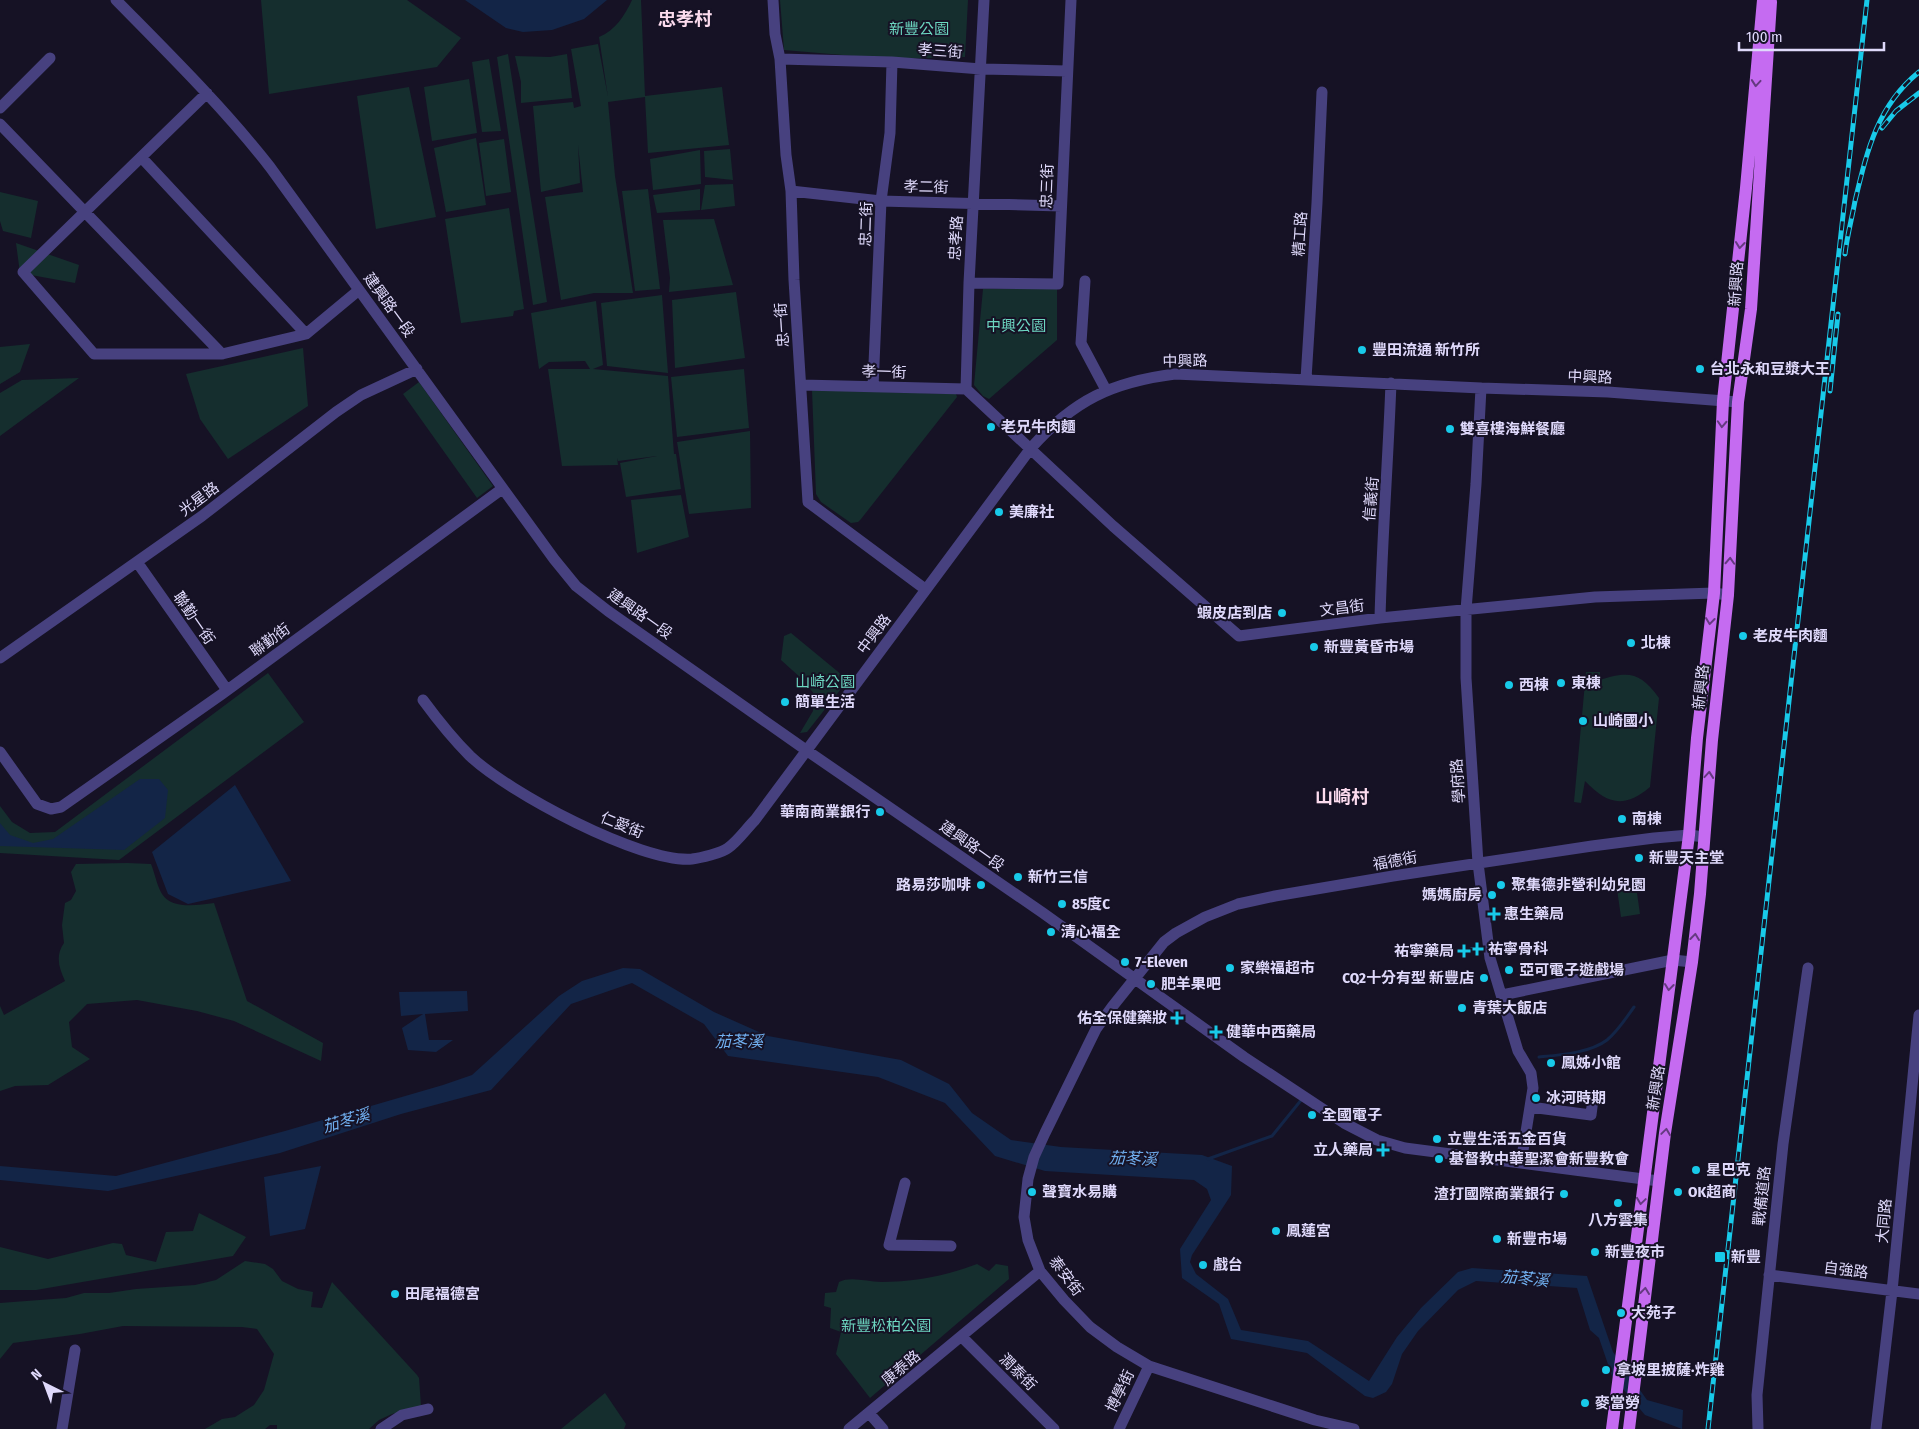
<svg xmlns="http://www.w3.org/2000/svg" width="1919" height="1429" font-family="'Fira Sans Condensed','Noto Sans TC',sans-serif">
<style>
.green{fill:#152e2e}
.water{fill:#132547}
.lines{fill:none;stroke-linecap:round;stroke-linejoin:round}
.stream{stroke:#132547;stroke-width:3}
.minor{stroke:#47417f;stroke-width:11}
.major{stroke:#c56bf1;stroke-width:12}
.rail-casing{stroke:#18cae9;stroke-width:5}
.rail{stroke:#161225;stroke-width:3;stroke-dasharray:9;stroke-linecap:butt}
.oneway{stroke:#653a81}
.poi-dot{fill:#18cae9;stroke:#161225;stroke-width:2}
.labels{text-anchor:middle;stroke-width:4;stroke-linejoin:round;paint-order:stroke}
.park-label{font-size:15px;fill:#6cd5c0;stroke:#161225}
.street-label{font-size:15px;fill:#dfd9fb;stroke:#161225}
.poi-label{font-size:15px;font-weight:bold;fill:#dfd9fb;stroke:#161225;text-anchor:start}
.water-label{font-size:16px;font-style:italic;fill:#71b0f1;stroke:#161225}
.quarter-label{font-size:18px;font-weight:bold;fill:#fcdbee;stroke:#161225}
</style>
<rect width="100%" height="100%" fill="#161225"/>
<path class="green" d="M261 0H407L461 38 437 67 269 94Z
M632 0H641L645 96 722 87 729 145 648 153 645 97 608 102 615 176 633 293H594L561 300 545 197 583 192 578 145 580 183 541 192 533 106 573 102 574 108 581 106 571 49 598 44 608 97 599 37C615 31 625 15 632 0Z
M780 0H968L965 57 889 59 784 50Z
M508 54 547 302 533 305 497 57Z
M567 54 572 98 521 103V82L515 56 550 57Z
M489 59 501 131 482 132 472 62Z
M469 79 477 133 432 141 424 87Z
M409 87 436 217 376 229 357 96Z
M476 138 486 205 446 212 434 148Z
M504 139 511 192 486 196 479 143Z
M730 149 733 180 705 177 704 151Z
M700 150 701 184 653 190 650 159Z
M733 184 735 206 701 210 705 185Z
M648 189 660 289 635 291 622 191Z
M700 189V210L657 213 653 195Z
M0 192 38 201 31 238 3 231 0 221Z
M509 208 524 309 514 311 513 316 461 323 445 219Z
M714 219 733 285 669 292 670 278 663 220Z
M16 243 79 265 75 283 20 273Z
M983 289H1057V340L989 399 983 396 974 385Z
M736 292 745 358 675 368 672 300Z
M662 295 668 373 607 366 601 303Z
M596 301 603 365 593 369 668 376 674 454H676L681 489 626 497 620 463 657 456 618 461 617 458 618 465 562 466 548 369H590L585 361 549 362 539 369 531 313Z
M30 344 20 372 0 384V347Z
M303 348 308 406 228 459 200 419 186 374Z
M744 369 749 428 677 437 671 377Z
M79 378 0 436V393L22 380Z
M419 382 493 486 477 498 403 394Z
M812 390 956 394 957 397 861 519 858 522 851 523 821 502 816 494Z
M750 431 751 508 689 514 677 442Z
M681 495 689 537 637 553 631 500Z
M791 633 848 680 807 732 800 733 813 711 815 695 802 679 781 660 784 636Z
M1586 672H1600V680C1629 671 1640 672 1659 698L1650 787C1624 809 1607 804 1585 781L1581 803 1574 802Z
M268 673 304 722 119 860 0 853V806L12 822 30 833 55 832Z
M127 863 151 864C155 874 157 886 162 894 172 910 198 905 214 903L247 1001 323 1043 321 1061 234 1021 197 1011 137 1000 87 1004 69 1022 72 1047 90 1059 48 1085 15 1086 0 1091V1006L4 1015 65 981C59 968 55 956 64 943L62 925 65 903 71 900 76 891 71 872 76 864Z
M1636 886 1640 914 1621 917 1617 889Z
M199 1213 246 1237 233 1256 36 1290H0V1247L48 1259 113 1243 122 1244 126 1255 156 1262 166 1232 193 1231Z
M245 1261 265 1264 273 1269 282 1281 298 1289 313 1292 311 1307 322 1308 332 1282 417 1375 419 1378 421 1406 392 1414 379 1420 369 1429H277V1425H270L265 1429H205L222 1419 235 1417 254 1405 264 1390 274 1354 257 1329 242 1327 123 1326 80 1334 13 1343 0 1359V1303L66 1298 84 1293H109L136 1289 195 1285 216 1280Z
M977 1264 989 1271 996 1264 1008 1266 1009 1279 870 1398 836 1354 841 1332 830 1328 831 1308 824 1306 825 1293 836 1292 839 1282C851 1276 867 1282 881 1282 914 1282 946 1276 977 1264Z
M605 1393 626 1424 624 1429H561Z"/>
<path class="water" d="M465 0H607L584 19 552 30 523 32 506 28Z
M140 779H159L168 790 165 818 124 850 0 846V823L10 835 33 843 53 839Z
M235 785 291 881 188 904 168 894 152 852Z
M623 968 640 969 714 1012 768 1036 901 1060 949 1084 972 1113 1011 1140 1061 1147 1202 1155 1232 1166 1231 1195 1192 1255 1190 1262 1196 1274 1228 1299 1241 1330 1308 1341 1369 1381 1397 1337 1421 1308 1458 1272 1472 1268 1587 1276 1613 1352 1647 1400 1683 1410 1682 1429 1645 1415 1612 1376 1599 1338 1590 1330 1577 1288 1476 1281 1458 1290 1418 1331 1402 1354 1392 1384 1386 1392 1373 1398 1365 1396 1307 1353 1231 1339 1219 1304 1182 1278 1180 1249 1211 1200 1207 1189 1194 1180 1045 1171 995 1156 945 1103 878 1077 728 1056 704 1024 632 983 571 1004 491 1090 401 1114 280 1153 108 1191 0 1180V1166L116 1176 285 1131 443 1085 472 1075 559 996 582 981Z
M467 991 468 1011 425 1014 429 1040H453L436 1052 408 1050 402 1028 423 1014 401 1016 399 992Z
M321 1166 305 1229 270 1236 264 1177Z"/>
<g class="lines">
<path class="stream" d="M1539 1057C1560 1055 1590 1053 1607 1040 1618 1031 1626 1018 1634 1007
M1208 1159 1272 1136 1302 1099"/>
<path class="minor" d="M116 0C169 54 223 107 270 167L554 559 576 586 608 611 806 750 1043 913 1244 1057 1344 1123 1377 1140 1405 1148 1659 1181
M773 0 775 34 780 59 786 155 791 191 794 280 808 502 925 589
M984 0 969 283 966 389 1113 526 1239 636 1380 618 1595 597 1714 593 1728 595
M780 59 892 62 981 69 1067 71
M207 93 23 272 94 354H222L306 334 359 290
M0 108 50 58
M0 124 222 354
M141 157 306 334
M791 191 881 201 1061 206
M1085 281 1081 343 1106 390
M969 283 1058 284 1071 0
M1306 379 1317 203 1322 92
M802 385 966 389
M873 387 881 201 890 133 892 62
M1481 388 1476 484 1466 610V678L1478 863 1490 958 1518 1051 1531 1073 1533 1088 1521 1163
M137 562 227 690
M1380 618C1382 540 1388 462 1391 383
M0 658 202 516 336 412 361 395 417 369
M423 700C437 719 453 739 470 756 508 792 640 863 692 859 700 858 722 853 728 848 738 841 746 829 755 820L1031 448C1074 400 1112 382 1175 374L1481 388 1608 392 1738 402
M0 752 37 804 51 809 61 807 222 694 502 489
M1502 995 1673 960 1692 962
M1530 1107 1591 1115 1593 1099
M905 1183 889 1245 951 1246
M1769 1275 1919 1294
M962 1337 1054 1429
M869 1413 883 1429
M62 1429 75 1350
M381 1429 402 1415 428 1409
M849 1429 1040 1271
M1119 1429 1149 1366
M1354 1429 1315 1420 1149 1366 1117 1347 1090 1327 1064 1300 1040 1271 1028 1240 1024 1217 1028 1179 1034 1157 1045 1133 1096 1029 1112 1007 1164 942 1176 933 1205 917 1238 904 1275 896 1393 876 1592 846 1654 838 1689 835 1704 837
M1758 1429 1757 1395 1783 1144 1808 968
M1876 1429 1892 1291 1919 1015"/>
<path class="major" d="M1612 1429 1689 835 1697 738 1714 593 1723 401 1746 188 1763 0
M1629 1429 1665 1133 1692 962 1700 894 1712 740 1728 595 1738 402 1751 309 1771 2"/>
<g class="rail-casing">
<path id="rail" d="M1882 128 1896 111 1919 93
M1845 254C1847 236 1852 218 1855 201 1867 151 1877 106 1919 72
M1830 391 1838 314
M1708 1429 1867 0"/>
</g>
<use href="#rail" class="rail"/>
</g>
<defs><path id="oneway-chevron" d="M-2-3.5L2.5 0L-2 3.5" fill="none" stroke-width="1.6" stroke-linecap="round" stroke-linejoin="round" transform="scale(1.25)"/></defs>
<g class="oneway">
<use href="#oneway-chevron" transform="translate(1756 83) rotate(95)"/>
<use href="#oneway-chevron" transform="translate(1740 245) rotate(96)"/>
<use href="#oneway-chevron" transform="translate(1722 424) rotate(93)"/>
<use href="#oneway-chevron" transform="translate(1730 561) rotate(-87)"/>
<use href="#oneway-chevron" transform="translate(1710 621) rotate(97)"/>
<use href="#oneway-chevron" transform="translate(1709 775) rotate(-85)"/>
<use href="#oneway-chevron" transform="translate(1695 937) rotate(-83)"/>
<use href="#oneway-chevron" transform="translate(1669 987) rotate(97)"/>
<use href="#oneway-chevron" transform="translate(1666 1132) rotate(-82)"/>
<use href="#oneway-chevron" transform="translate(1641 1201) rotate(98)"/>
<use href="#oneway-chevron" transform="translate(1645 1291) rotate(-83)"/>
</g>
<g class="poi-dot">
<circle cx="1362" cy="350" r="5"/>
<circle cx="1700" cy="369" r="5"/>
<circle cx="991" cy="427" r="5"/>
<circle cx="1450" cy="429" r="5"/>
<circle cx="999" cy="512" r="5"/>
<circle cx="1282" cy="613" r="5"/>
<circle cx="1743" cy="636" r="5"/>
<circle cx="1631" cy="643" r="5"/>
<circle cx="1314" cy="647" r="5"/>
<circle cx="1561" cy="683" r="5"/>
<circle cx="1509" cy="685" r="5"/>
<circle cx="785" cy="702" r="5"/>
<circle cx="1583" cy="721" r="5"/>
<circle cx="880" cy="812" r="5"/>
<circle cx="1622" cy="819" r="5"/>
<circle cx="1639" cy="858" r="5"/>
<circle cx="1018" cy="877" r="5"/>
<circle cx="981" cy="885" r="5"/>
<circle cx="1501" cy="885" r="5"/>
<circle cx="1492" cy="895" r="5"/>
<circle cx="1062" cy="904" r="5"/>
<path d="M1491.5 906.5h5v5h5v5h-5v5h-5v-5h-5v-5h5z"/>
<circle cx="1051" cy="932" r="5"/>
<path d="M1474.5 941.5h5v5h5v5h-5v5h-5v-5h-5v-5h5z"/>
<path d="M1461.5 943.5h5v5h5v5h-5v5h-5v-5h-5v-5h5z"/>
<circle cx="1125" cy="962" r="5"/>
<circle cx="1230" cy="968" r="5"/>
<circle cx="1509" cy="970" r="5"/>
<circle cx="1484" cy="978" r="5"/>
<circle cx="1151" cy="984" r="5"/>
<circle cx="1462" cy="1008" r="5"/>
<path d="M1174.5 1010.5h5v5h5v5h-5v5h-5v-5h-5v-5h5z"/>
<path d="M1213.5 1024.5h5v5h5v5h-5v5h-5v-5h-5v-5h5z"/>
<circle cx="1551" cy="1063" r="5"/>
<circle cx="1536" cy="1098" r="5"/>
<circle cx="1312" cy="1115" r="5"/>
<circle cx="1437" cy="1139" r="5"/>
<path d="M1380.5 1142.5h5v5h5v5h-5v5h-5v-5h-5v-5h5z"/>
<circle cx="1439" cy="1159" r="5"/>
<circle cx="1696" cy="1170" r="5"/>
<circle cx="1032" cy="1192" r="5"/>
<circle cx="1678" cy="1192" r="5"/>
<circle cx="1564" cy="1194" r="5"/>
<circle cx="1618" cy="1203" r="5"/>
<circle cx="1276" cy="1231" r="5"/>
<circle cx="1497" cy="1239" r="5"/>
<circle cx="1595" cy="1252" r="5"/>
<rect x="1714" y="1251" width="12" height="12" rx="2.5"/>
<circle cx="1203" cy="1265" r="5"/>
<circle cx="395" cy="1294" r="5"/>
<circle cx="1621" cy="1313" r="5"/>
<circle cx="1606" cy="1370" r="5"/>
<circle cx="1585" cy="1403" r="5"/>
</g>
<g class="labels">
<g class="park-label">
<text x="919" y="34">新豐公園</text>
<text x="1016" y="331">中興公園</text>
<text x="825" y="687">山崎公園</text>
<text x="886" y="1331">新豐松柏公園</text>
</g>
<g class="street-label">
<text transform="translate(940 51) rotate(4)" y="5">孝三街</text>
<text transform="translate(1047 186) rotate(-88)" y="5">忠三街</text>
<text transform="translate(926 187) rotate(1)" y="5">孝二街</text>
<text transform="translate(866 224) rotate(-88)" y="5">忠二街</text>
<text transform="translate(1300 234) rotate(-86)" y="5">精工路</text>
<text transform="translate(956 238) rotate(-87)" y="5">忠孝路</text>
<text transform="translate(1736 284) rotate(-86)" y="5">新興路</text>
<text transform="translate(389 305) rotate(54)" y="5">建興路一段</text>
<text transform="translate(782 325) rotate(-94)" y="5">忠一街</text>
<text transform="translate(1185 361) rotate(-1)" y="5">中興路</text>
<text transform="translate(884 372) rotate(2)" y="5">孝一街</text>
<text transform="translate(1590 377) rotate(2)" y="5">中興路</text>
<text transform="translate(199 499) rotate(-37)" y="5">光星路</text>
<text transform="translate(1371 499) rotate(-85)" y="5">信義街</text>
<text transform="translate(1342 608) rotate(-7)" y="5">文昌街</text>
<text transform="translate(640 614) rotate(35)" y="5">建興路一段</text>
<text transform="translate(194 618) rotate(55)" y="5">聯勤一街</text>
<text transform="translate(874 634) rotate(-53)" y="5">中興路</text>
<text transform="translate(270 640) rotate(-36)" y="5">聯勤街</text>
<text transform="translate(1701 687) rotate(-84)" y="5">新興路</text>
<text transform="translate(1458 781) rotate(-94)" y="5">學府路</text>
<text transform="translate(622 825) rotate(22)" y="5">仁愛街</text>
<text transform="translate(972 846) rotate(35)" y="5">建興路一段</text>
<text transform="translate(1395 861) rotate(-10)" y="5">福德街</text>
<text transform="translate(1656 1088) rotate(-81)" y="5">新興路</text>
<text transform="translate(1762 1196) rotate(-84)" y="5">戰備道路</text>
<text transform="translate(1884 1221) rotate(-85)" y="5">大同路</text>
<text transform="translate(1846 1270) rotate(7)" y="5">自強路</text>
<text transform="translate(1066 1276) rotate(53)" y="5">泰安街</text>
<text transform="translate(901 1368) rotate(-40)" y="5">康泰路</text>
<text transform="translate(1018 1372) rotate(45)" y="5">潤泰街</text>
<text transform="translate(1120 1391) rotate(-64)" y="5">博學街</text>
</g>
<g class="poi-label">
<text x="1372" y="355">豐田流通 新竹所</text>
<text x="1710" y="374">台北永和豆漿大王</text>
<text x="1001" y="432">老兄牛肉麵</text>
<text x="1460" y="434">雙喜樓海鮮餐廳</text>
<text x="1009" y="517">美廉社</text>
<text x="1272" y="618" text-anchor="end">蝦皮店到店</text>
<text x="1753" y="641">老皮牛肉麵</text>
<text x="1641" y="648">北棟</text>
<text x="1324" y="652">新豐黃昏市場</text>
<text x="1571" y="688">東棟</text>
<text x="1519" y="690">西棟</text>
<text x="795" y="707">簡單生活</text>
<text x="1593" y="726">山崎國小</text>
<text x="870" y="817" text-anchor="end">華南商業銀行</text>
<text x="1632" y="824">南棟</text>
<text x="1649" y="863">新豐天主堂</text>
<text x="1028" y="882">新竹三信</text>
<text x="971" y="890" text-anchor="end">路易莎咖啡</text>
<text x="1511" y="890">聚集德非營利幼兒園</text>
<text x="1482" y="900" text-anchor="end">媽媽廚房</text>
<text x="1072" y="909">85度C</text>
<text x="1504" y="919">惠生藥局</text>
<text x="1061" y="937">清心福全</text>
<text x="1488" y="954">祐寧骨科</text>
<text x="1454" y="956" text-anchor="end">祐寧藥局</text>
<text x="1135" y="967">7-Eleven</text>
<text x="1240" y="973">家樂福超市</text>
<text x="1519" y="975">亞可電子遊戲場</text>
<text x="1474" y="983" text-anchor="end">CQ2十分有型 新豐店</text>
<text x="1161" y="989">肥羊果吧</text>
<text x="1472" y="1013">青葉大飯店</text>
<text x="1167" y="1023" text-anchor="end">佑全保健藥妝</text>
<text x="1226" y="1037">健華中西藥局</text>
<text x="1561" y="1068">鳳姊小館</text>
<text x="1546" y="1103">冰河時期</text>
<text x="1322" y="1120">全國電子</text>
<text x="1447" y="1144">立豐生活五金百貨</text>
<text x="1373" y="1155" text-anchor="end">立人藥局</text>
<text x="1449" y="1164">基督教中華聖潔會新豐教會</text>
<text x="1706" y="1175">星巴克</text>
<text x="1042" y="1197">聲寶水易購</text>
<text x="1688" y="1197">OK超商</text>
<text x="1554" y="1199" text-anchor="end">渣打國際商業銀行</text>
<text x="1618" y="1225" text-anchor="middle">八方雲集</text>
<text x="1286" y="1236">鳳蓮宮</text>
<text x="1507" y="1244">新豐市場</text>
<text x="1605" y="1257">新豐夜市</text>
<text x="1731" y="1262">新豐</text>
<text x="1213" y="1270">戲台</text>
<text x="405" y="1299">田尾福德宮</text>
<text x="1631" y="1318">大苑子</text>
<text x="1616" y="1375">拿坡里披薩·炸雞</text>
<text x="1595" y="1408">麥當勞</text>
</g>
<g class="water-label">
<text x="739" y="1047">茄苳溪</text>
<text transform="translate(346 1120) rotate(-16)" y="6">茄苳溪</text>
<text transform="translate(1133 1158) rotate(2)" y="6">茄苳溪</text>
<text transform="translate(1525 1278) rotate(6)" y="6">茄苳溪</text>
</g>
<g class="quarter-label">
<text x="685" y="25">忠孝村</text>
<text x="1342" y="803">山崎村</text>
</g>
</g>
<g transform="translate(45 1384) rotate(318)" stroke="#161225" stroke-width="4" paint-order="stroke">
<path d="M0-4L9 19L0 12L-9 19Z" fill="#dfd9fb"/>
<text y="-8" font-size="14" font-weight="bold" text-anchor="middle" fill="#dfd9fb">N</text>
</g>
<path d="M1739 42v8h145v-8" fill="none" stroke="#dfd9fb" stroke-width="2.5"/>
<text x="1746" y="42" font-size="15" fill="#dfd9fb" stroke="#161225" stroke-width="4" paint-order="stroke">100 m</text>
</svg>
